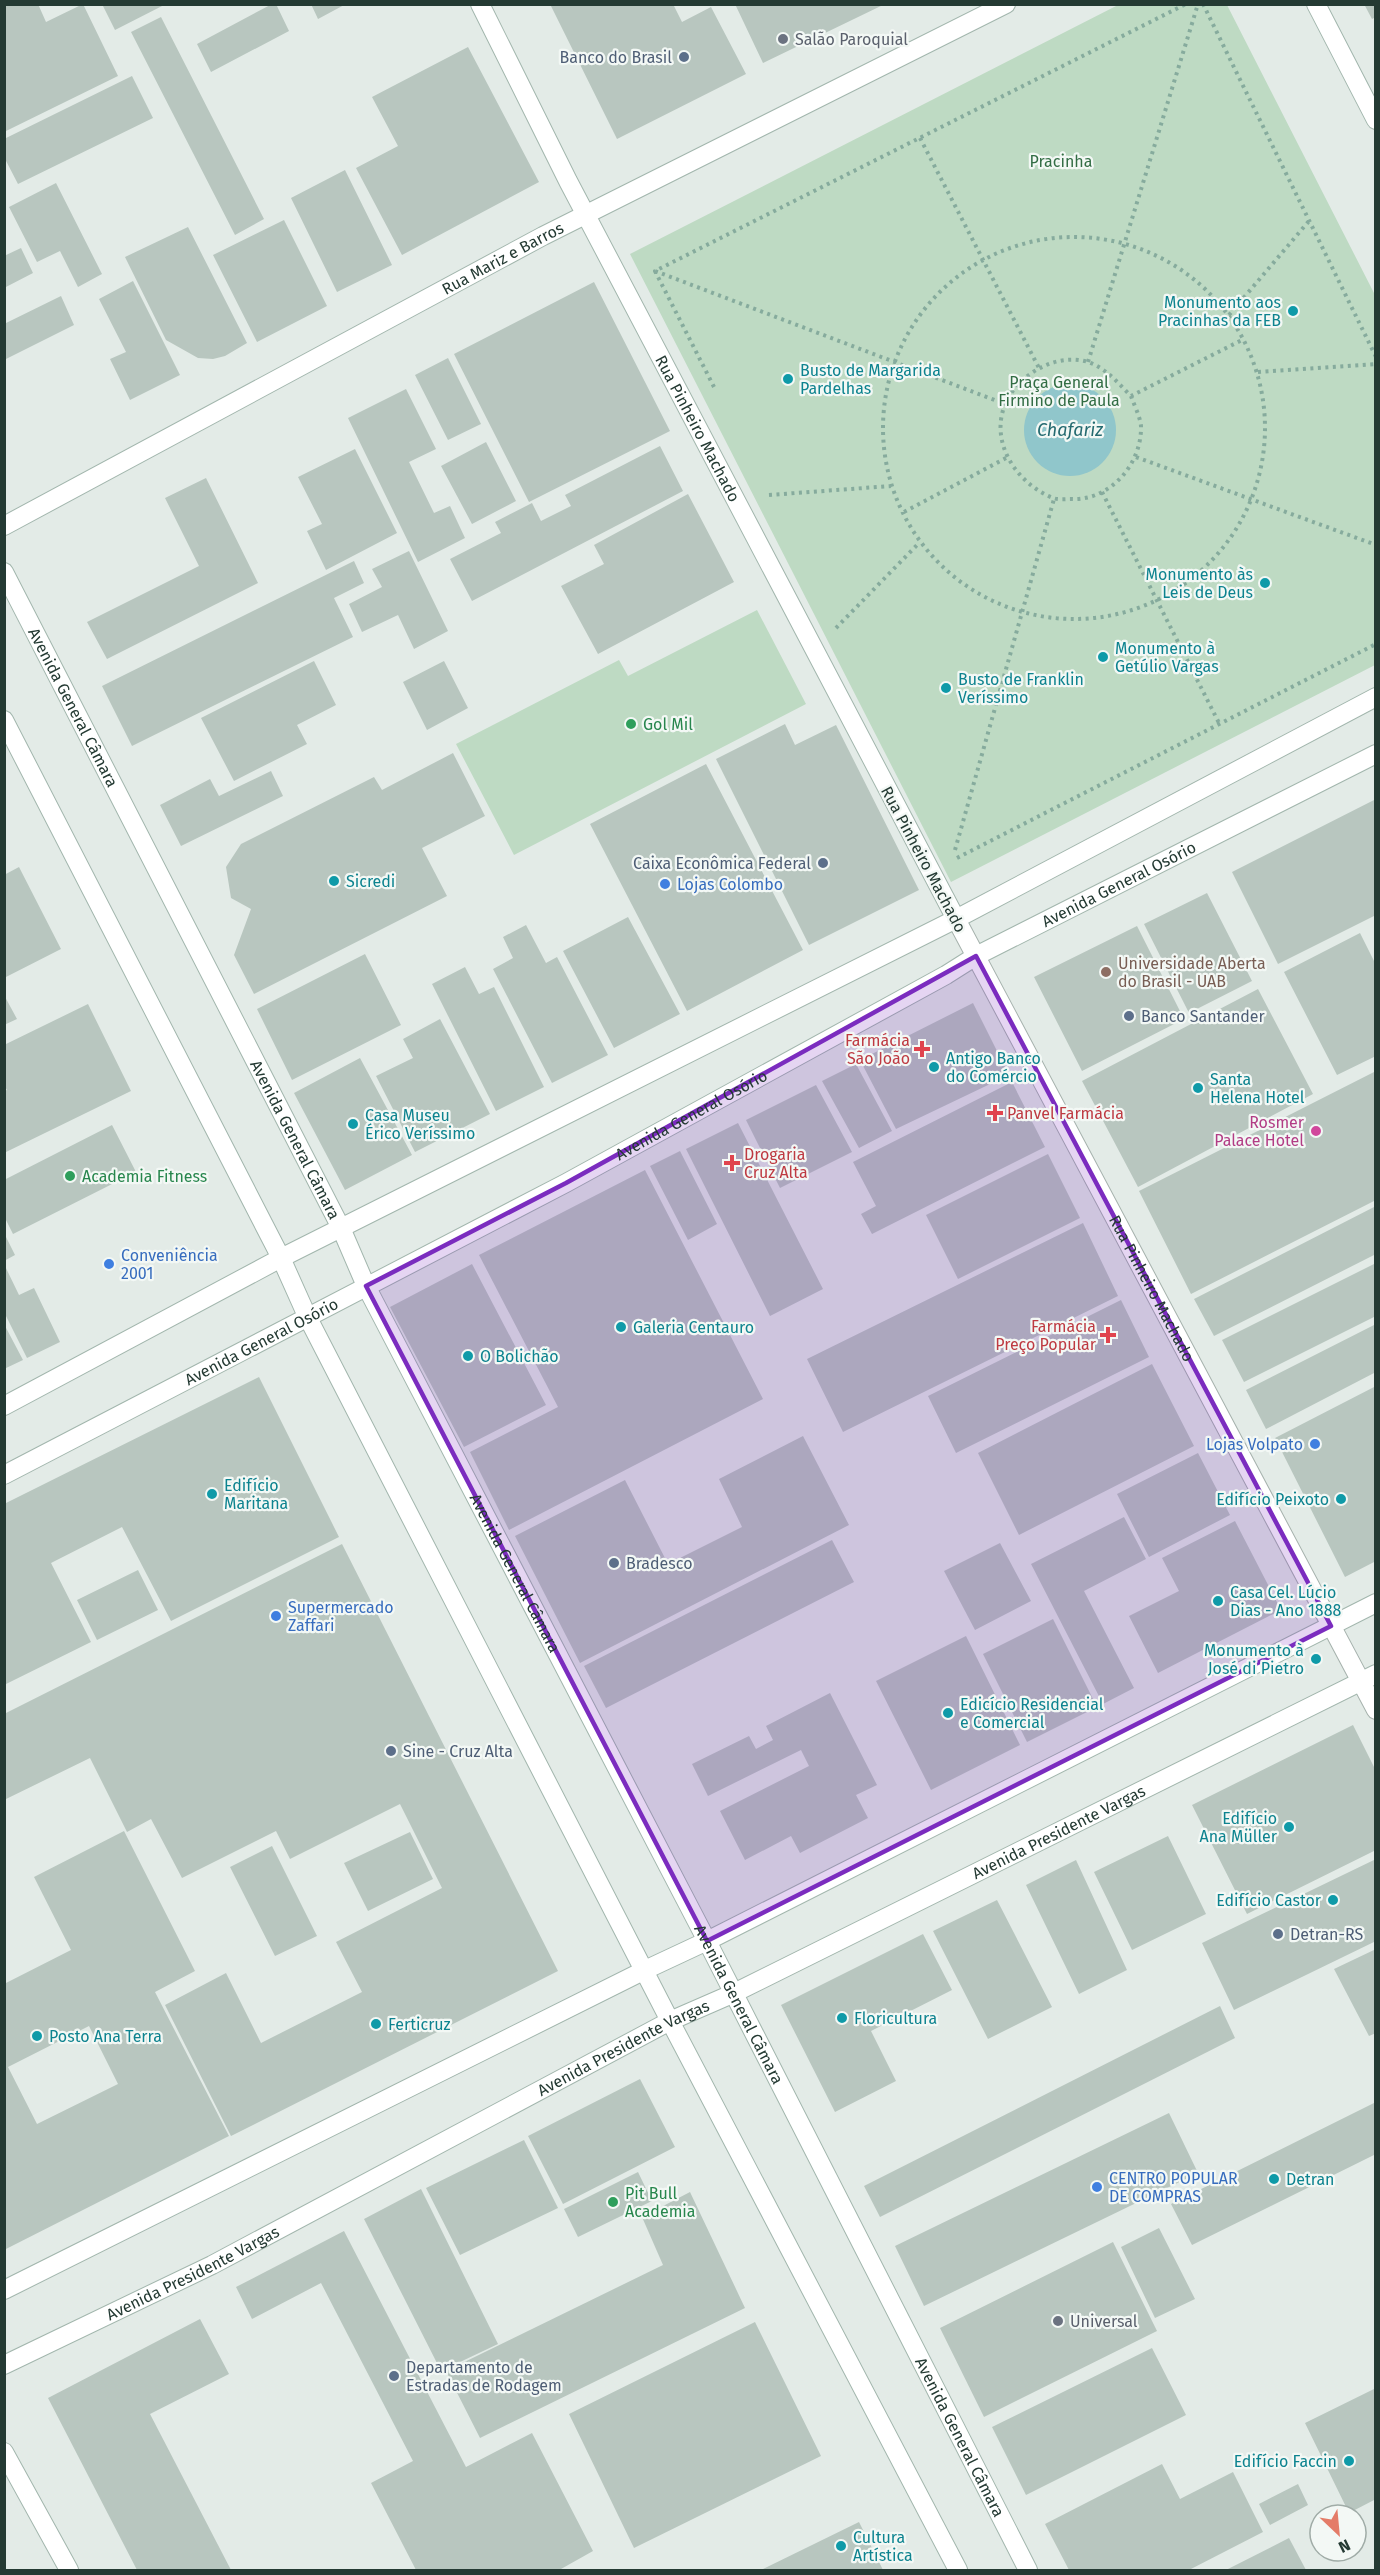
<svg xmlns="http://www.w3.org/2000/svg" width="1380" height="2575" font-family="'Fira Sans',sans-serif">
<style>
.green{fill:#bedac3}
.water{fill:#90c6cb}
.building{fill:#b8c6bf;fill-rule:evenodd}
.lines{fill:none;stroke-linecap:round;stroke-linejoin:round}
.street-casing{stroke:#a6b2ad;stroke-width:20}
.secondary-casing{stroke:#a2b6ad;stroke-width:20}
.path{stroke:#86ab9d;stroke-width:4;stroke-dasharray:3 4.5;stroke-linecap:butt}
.street{stroke:#fff;stroke-width:18}
.secondary{stroke:#fff;stroke-width:18}
.marked{fill:#7b2cbf;fill-opacity:0.2;stroke:#7b2cbf;stroke-width:4.5;stroke-linejoin:round}
.worship-dot{fill:#6b7280;stroke:#f3f8f5;stroke-width:2}
.service-dot{fill:#5c6f8a;stroke:#f3f8f5;stroke-width:2}
.culture-dot{fill:#0f9aa8;stroke:#f3f8f5;stroke-width:2}
.leisure-dot{fill:#2e9e5b;stroke:#f3f8f5;stroke-width:2}
.shop-dot{fill:#3f7fe0;stroke:#f3f8f5;stroke-width:2}
.education-dot{fill:#8d6e63;stroke:#f3f8f5;stroke-width:2}
.health-dot{fill:#e0444e;stroke:#f3f8f5;stroke-width:2}
.hotel-dot{fill:#d1479c;stroke:#f3f8f5;stroke-width:2}
.labels{text-anchor:middle;stroke-width:4.5;stroke-linejoin:round;paint-order:stroke}
.worship-label{font-size:16px;fill:#5b616d;stroke:#f3f8f5;text-anchor:start}
.service-label{font-size:16px;fill:#4e5e75;stroke:#f3f8f5;text-anchor:start}
.park-label{font-size:16px;fill:#326d44;stroke:#f3f8f5}
.street-label{font-size:16px;fill:#243a33;stroke:#f3f8f5}
.culture-label{font-size:16px;fill:#0d838f;stroke:#f3f8f5;text-anchor:start}
.leisure-label{font-size:16px;fill:#27864d;stroke:#f3f8f5;text-anchor:start}
.shop-label{font-size:16px;fill:#366cbe;stroke:#f3f8f5;text-anchor:start}
.education-label{font-size:16px;fill:#785e54;stroke:#f3f8f5;text-anchor:start}
.health-label{font-size:16px;fill:#be3a42;stroke:#f3f8f5;text-anchor:end}
.hotel-label{font-size:16px;fill:#b23c85;stroke:#f3f8f5;text-anchor:end}
.water-label{font-size:18px;font-style:italic;fill:#246a70;stroke:#f3f8f5}
</style>
<rect width="100%" height="100%" fill="#e3ebe7"/>
<path class="green" d="M1118 5H1227L1375 295V665L951 882 630 254Z
M757 610 806 704 514 855 456 744 619 660 628 676Z"/>
<path class="water" d="M1024 430a46 46 0 1 1 92 0a46 46 0 1 1-92 0Z"/>
<path class="building" d="M10 4H38L46 22 83 4 118 76 4 132V7Z
M102 4H166L115 30Z
M272 4H276L289 31 211 72 197 44Z
M311 4H346L318 19Z
M550 4H673L682 22 711 7 746 74 617 139Z
M735 4H885L763 63Z
M1364 4H1376V17L1372 19Z
M161 17 264 219 235 235 131 32Z
M468 47 539 182 402 255 356 168 398 146 372 97Z
M132 76 153 118 18 184 4 157V139Z
M345 170 392 265 337 292 291 198Z
M56 183 102 274 78 287 60 251 37 262 9 207Z
M284 220 327 306 257 342 213 255Z
M188 227 247 343 225 356 213 359 198 358 166 340 125 257Z
M21 248 33 273 4 288V256Z
M133 281 180 375 130 400 110 359 126 352 99 299Z
M594 282 670 431 529 502 454 354Z
M61 296 74 325 4 360V324Z
M448 358 481 424 448 440 415 375Z
M406 389 436 449 409 462 434 513 450 506 465 538 418 562 348 418Z
M486 442 516 501 472 524 441 466Z
M660 446 683 491 472 601 450 559 501 533 495 522 532 503 541 521 571 506 565 495Z
M355 449 397 533 326 570 307 531 322 524 298 477Z
M206 478 258 583 107 659 87 622 199 566 165 498Z
M688 494 734 582 598 654 561 586 604 564 594 545Z
M409 551 448 631 414 649 398 615 362 632 349 604 382 587 372 569Z
M354 561 364 583 334 598 353 637 132 746 102 686Z
M314 661 336 705 297 725 307 744 234 781 201 718Z
M444 661 468 708 427 730 403 682Z
M785 724 795 745 836 725 919 890 809 945 716 759Z
M453 753 485 816 422 848 447 896 254 994 234 955 251 909 231 898 226 867 241 844 374 777 382 790Z
M706 764 803 950 687 1011 590 824Z
M271 771 283 796 181 846 160 805 210 779 219 796Z
M1376 799V915L1278 964 1232 872Z
M19 867 61 949 4 978V875Z
M1207 893 1252 981 1189 1013 1144 924Z
M628 917 680 1014 614 1048 563 951Z
M526 925 546 963 557 957 608 1055 552 1083 493 969 513 958 503 937Z
M1137 926 1184 1019 1082 1071 1034 977Z
M1360 933 1376 965V1056L1337 1075 1284 972Z
M365 954 401 1025 292 1080 257 1009Z
M465 967 479 994 494 987 544 1087 496 1111 432 984Z
M1258 989 1313 1094 1138 1187 1082 1081Z
M4 995 17 1019 4 1025Z
M973 1003 1009 1075 896 1129 860 1060Z
M88 1004 131 1091 4 1153V1091L7 1090 4 1085V1045Z
M440 1019 490 1114 415 1152 376 1076 413 1058 403 1039Z
M360 1058 412 1155 345 1190 294 1093Z
M856 1064 892 1131 859 1148 822 1081Z
M1376 1071V1200L1191 1294 1139 1191Z
M1012 1082 1045 1147 872 1234 861 1214 876 1206 853 1162Z
M816 1085 852 1152 780 1188 746 1120Z
M738 1123 823 1289 770 1316 686 1149Z
M112 1125 136 1172 13 1234 4 1216V1180Z
M680 1151 717 1224 688 1240 650 1166Z
M1048 1154 1080 1218 958 1279 926 1215Z
M645 1170 763 1399 509 1530 470 1452 558 1407 479 1255Z
M1376 1206V1254L1214 1336 1194 1299Z
M1083 1223 1118 1296 843 1432 807 1359Z
M4 1233 15 1255 4 1261Z
M1376 1263V1316L1244 1382 1222 1340Z
M4 1264 19 1295 34 1288 60 1342 27 1358 4 1312Z
M472 1264 546 1405 464 1447 390 1307Z
M1121 1300 1149 1357 956 1453 928 1396Z
M4 1324 23 1360 4 1369Z
M1376 1324V1372L1266 1429 1246 1390Z
M1152 1364 1194 1446 1019 1535 978 1453Z
M259 1377 339 1537 171 1621 122 1527 51 1563 91 1642 4 1685V1504Z
M1376 1386V1561L1345 1577 1275 1438Z
M803 1436 849 1525 580 1663 515 1536 625 1480 668 1564 742 1527 719 1479Z
M1198 1453 1230 1515 1149 1557 1117 1494Z
M1124 1517 1146 1559 1084 1591 1134 1688 1103 1704 1031 1564Z
M1235 1521 1281 1610 1158 1673 1129 1616 1179 1591 1162 1558Z
M832 1540 854 1582 606 1708 584 1666Z
M1000 1543 1031 1601 975 1630 944 1571Z
M342 1544 558 1971 231 2136 165 2005 226 1973 261 2043 362 1992 336 1942 442 1888 400 1804 290 1859 276 1831 182 1878 151 1819 127 1832 90 1758 4 1800V1714Z
M138 1570 158 1610 97 1640 77 1600Z
M1053 1619 1097 1707 1027 1742 983 1654Z
M966 1636 1020 1745 931 1790 876 1681Z
M830 1693 877 1785 856 1795 868 1818 800 1853 791 1836 745 1860 720 1811 809 1766 801 1750 708 1796 692 1764 749 1736 756 1749 773 1740 766 1726Z
M1353 1725 1376 1771V1850L1247 1914 1192 1805Z
M124 1831 195 1971 155 1992 229 2136 4 2250V1984L71 1950 34 1877ZM89 2026 118 2084 37 2124 8 2067Z
M410 1832 433 1879 368 1911 344 1863Z
M1168 1836 1206 1914 1132 1950 1094 1872Z
M272 1846 317 1936 275 1956 230 1867Z
M1376 1859V1941L1234 2010 1202 1943Z
M1076 1860 1127 1970 1079 1994 1026 1885Z
M997 1900 1052 2007 988 2039 933 1931Z
M923 1934 952 1990 871 2031 896 2081 835 2112 781 2005Z
M1376 1949V2033L1369 2036 1334 1969Z
M1220 2006 1235 2038 880 2217 864 2186Z
M640 2079 675 2147 563 2204 528 2136Z
M1376 2102V2154L1192 2245 1171 2204Z
M1169 2113 1198 2173 924 2306 895 2246Z
M524 2140 558 2208 460 2255 426 2188Z
M638 2172 652 2201 578 2237 564 2209Z
M421 2189 498 2344 441 2371 364 2219Z
M690 2192 745 2308 480 2438 446 2371 663 2265 642 2217Z
M1159 2228 1195 2299 1155 2318 1121 2247Z
M344 2231 466 2467 532 2433 593 2551 561 2569 562 2570H416L371 2483 413 2461 321 2283 252 2319 236 2287Z
M1113 2242 1157 2331 984 2417 940 2328Z
M200 2319 229 2374 150 2414 231 2570H137L48 2398Z
M755 2322 821 2456 634 2548 569 2414Z
M1152 2348 1186 2415 1026 2495 992 2427Z
M1376 2388V2499L1349 2513 1305 2423Z
M1162 2464 1180 2499 1233 2472 1263 2532 1189 2570H1069L1045 2524Z
M1298 2484 1308 2505 1270 2525 1259 2504Z
M859 2522 883 2570H761Z
M1289 2538 1306 2570H1226Z"/>
<g class="lines">
<g class="street-casing">
<g id="street">
<path id="s1" d="M956 919 1376 1710"/>
</g>
</g>
<g class="secondary-casing">
<g id="secondary">
<path id="s2" d="M480 4 568 181 956 919"/>
<path d="M1316 4 1376 120"/>
<path id="s3" d="M4 526 543 236 1006 4"/>
<path id="s4" d="M4 572 341 1228 366 1286 707 1941 1028 2570"/>
<path d="M4 720 281 1258 307 1316 670 2021 958 2570"/>
<path d="M4 1406 281 1258 956 919 1376 697"/>
<path id="s5" d="M4 1475 566 1183 946 975 976 956 1376 754"/>
<path d="M4 2290 645 1970 707 1941 1376 1603"/>
<path id="s6" d="M4 2365 212 2265 670 2021 732 1994 1376 1674"/>
<path d="M4 2452 69 2570"/>
</g>
</g>
<path class="path" d="M1203 4 1376 357
M920 138 1039 368
M883 428a191 191 0 1 1 382 0a191 191 0 1 1-382 0Z
M655 271 1005 404
M1229 315 1309 221
M1088 362 1198 4
M1258 372 1376 364
M714 387 655 271 1186 4
M1131 396C1134 405 1140 416 1141 426 1142 464 1110 501 1071 499 1065 499 1058 500 1053 498 1013 482 985 435 1010 395 1025 371 1059 353 1088 362 1106 368 1118 383 1131 396L1242 340
M1136 457 1376 545
M1102 492 1219 723
M769 495 891 486
M904 512 1006 458
M836 628 919 543
M955 850 1054 499
M957 858 1376 644"/>
<use href="#street" class="street"/>
<use href="#secondary" class="secondary"/>
</g>
<path class="marked" d="M976 956 1331 1626 707 1941 366 1286 566 1183Z"/>
<g class="worship-dot">
<circle cx="783" cy="39" r="6"/>
<circle cx="1058" cy="2321" r="6"/>
</g>
<g class="service-dot">
<circle cx="684" cy="57" r="6"/>
<circle cx="823" cy="863" r="6"/>
<circle cx="1129" cy="1016" r="6"/>
<circle cx="614" cy="1563" r="6"/>
<circle cx="391" cy="1751" r="6"/>
<circle cx="1278" cy="1934" r="6"/>
<circle cx="394" cy="2376" r="6"/>
</g>
<g class="culture-dot">
<circle cx="1293" cy="311" r="6"/>
<circle cx="788" cy="379" r="6"/>
<circle cx="1265" cy="583" r="6"/>
<circle cx="1103" cy="657" r="6"/>
<circle cx="946" cy="688" r="6"/>
<circle cx="334" cy="881" r="6"/>
<circle cx="934" cy="1067" r="6"/>
<circle cx="1198" cy="1088" r="6"/>
<circle cx="353" cy="1124" r="6"/>
<circle cx="621" cy="1327" r="6"/>
<circle cx="468" cy="1356" r="6"/>
<circle cx="212" cy="1494" r="6"/>
<circle cx="1341" cy="1499" r="6"/>
<circle cx="1218" cy="1601" r="6"/>
<circle cx="1316" cy="1659" r="6"/>
<circle cx="948" cy="1713" r="6"/>
<circle cx="1289" cy="1827" r="6"/>
<circle cx="1333" cy="1900" r="6"/>
<circle cx="842" cy="2018" r="6"/>
<circle cx="376" cy="2024" r="6"/>
<circle cx="37" cy="2036" r="6"/>
<circle cx="1274" cy="2179" r="6"/>
<circle cx="1349" cy="2461" r="6"/>
<circle cx="841" cy="2546" r="6"/>
</g>
<g class="leisure-dot">
<circle cx="631" cy="724" r="6"/>
<circle cx="70" cy="1176" r="6"/>
<circle cx="613" cy="2202" r="6"/>
</g>
<g class="shop-dot">
<circle cx="665" cy="884" r="6"/>
<circle cx="109" cy="1264" r="6"/>
<circle cx="1315" cy="1444" r="6"/>
<circle cx="276" cy="1616" r="6"/>
<circle cx="1097" cy="2187" r="6"/>
</g>
<circle class="education-dot" cx="1106" cy="972" r="6"/>
<g class="health-dot">
<path d="M919 1040h6v6h6v6h-6v6h-6v-6h-6v-6h6z"/>
<path d="M992 1104h6v6h6v6h-6v6h-6v-6h-6v-6h6z"/>
<path d="M729 1154h6v6h6v6h-6v6h-6v-6h-6v-6h6z"/>
<path d="M1105 1326h6v6h6v6h-6v6h-6v-6h-6v-6h6z"/>
</g>
<circle class="hotel-dot" cx="1316" cy="1131" r="6"/>
<g class="labels">
<g class="worship-label">
<text x="795" y="45">Salão Paroquial</text>
<text x="1070" y="2327">Universal</text>
</g>
<g class="service-label">
<text x="672" y="63" text-anchor="end">Banco do Brasil</text>
<text x="811" y="869" text-anchor="end">Caixa Econômica Federal</text>
<text x="1141" y="1022">Banco Santander</text>
<text x="626" y="1569">Bradesco</text>
<text x="403" y="1757">Sine - Cruz Alta</text>
<text x="1290" y="1940">Detran-RS</text>
<text x="406" y="2373">Departamento de<tspan x="406" dy="18">Estradas de Rodagem</tspan></text>
</g>
<g class="park-label">
<text x="1061" y="167">Pracinha</text>
<text x="1059" y="388">Praça General<tspan x="1059" dy="18">Firmino de Paula</tspan></text>
</g>
<g class="street-label">
<text dy="6" stroke="none"><textPath href="#s3" startOffset="566">Rua Mariz e Barros</textPath></text>
<text dy="6" stroke="none"><textPath href="#s2" startOffset="477">Rua Pinheiro Machado</textPath></text>
<text dy="6" stroke="none"><textPath href="#s4" startOffset="152">Avenida General Câmara</textPath></text>
<text transform="translate(924 859) rotate(62)" y="6">Rua Pinheiro Machado</text>
<text dy="6" stroke="none"><textPath href="#s5" startOffset="1262">Avenida General Osório</textPath></text>
<text dy="6" stroke="none"><textPath href="#s5" startOffset="776">Avenida General Osório</textPath></text>
<text dy="6" stroke="none"><textPath href="#s4" startOffset="638">Avenida General Câmara</textPath></text>
<text dy="6" stroke="none"><textPath href="#s1" startOffset="418">Rua Pinheiro Machado</textPath></text>
<text dy="6" stroke="none"><textPath href="#s5" startOffset="290">Avenida General Osório</textPath></text>
<text dy="6" stroke="none"><textPath href="#s4" startOffset="1124">Avenida General Câmara</textPath></text>
<text dy="6" stroke="none"><textPath href="#s6" startOffset="1182">Avenida Presidente Vargas</textPath></text>
<text dy="6" stroke="none"><textPath href="#s4" startOffset="1610">Avenida General Câmara</textPath></text>
<text dy="6" stroke="none"><textPath href="#s6" startOffset="696">Avenida Presidente Vargas</textPath></text>
<text dy="6" stroke="none"><textPath href="#s6" startOffset="210">Avenida Presidente Vargas</textPath></text>
<text dy="6" stroke="none"><textPath href="#s4" startOffset="2096">Avenida General Câmara</textPath></text>
</g>
<g class="culture-label">
<text x="1281" y="308" text-anchor="end">Monumento aos<tspan x="1281" dy="18">Pracinhas da FEB</tspan></text>
<text x="800" y="376">Busto de Margarida<tspan x="800" dy="18">Pardelhas</tspan></text>
<text x="1253" y="580" text-anchor="end">Monumento às<tspan x="1253" dy="18">Leis de Deus</tspan></text>
<text x="1115" y="654">Monumento à<tspan x="1115" dy="18">Getúlio Vargas</tspan></text>
<text x="958" y="685">Busto de Franklin<tspan x="958" dy="18">Veríssimo</tspan></text>
<text x="346" y="887">Sicredi</text>
<text x="946" y="1064">Antigo Banco<tspan x="946" dy="18">do Comércio</tspan></text>
<text x="1210" y="1085">Santa<tspan x="1210" dy="18">Helena Hotel</tspan></text>
<text x="365" y="1121">Casa Museu<tspan x="365" dy="18">Érico Veríssimo</tspan></text>
<text x="633" y="1333">Galeria Centauro</text>
<text x="480" y="1362">O Bolichão</text>
<text x="224" y="1491">Edifício<tspan x="224" dy="18">Maritana</tspan></text>
<text x="1329" y="1505" text-anchor="end">Edifício Peixoto</text>
<text x="1230" y="1598">Casa Cel. Lúcio<tspan x="1230" dy="18">Dias - Ano 1888</tspan></text>
<text x="1304" y="1656" text-anchor="end">Monumento à<tspan x="1304" dy="18">José di Pietro</tspan></text>
<text x="960" y="1710">Edicício Residencial<tspan x="960" dy="18">e Comercial</tspan></text>
<text x="1277" y="1824" text-anchor="end">Edifício<tspan x="1277" dy="18">Ana Müller</tspan></text>
<text x="1321" y="1906" text-anchor="end">Edifício Castor</text>
<text x="854" y="2024">Floricultura</text>
<text x="388" y="2030">Ferticruz</text>
<text x="49" y="2042">Posto Ana Terra</text>
<text x="1286" y="2185">Detran</text>
<text x="1337" y="2467" text-anchor="end">Edifício Faccin</text>
<text x="853" y="2543">Cultura<tspan x="853" dy="18">Artística</tspan></text>
</g>
<g class="leisure-label">
<text x="643" y="730">Gol Mil</text>
<text x="82" y="1182">Academia Fitness</text>
<text x="625" y="2199">Pit Bull<tspan x="625" dy="18">Academia</tspan></text>
</g>
<g class="shop-label">
<text x="677" y="890">Lojas Colombo</text>
<text x="121" y="1261">Conveniência<tspan x="121" dy="18">2001</tspan></text>
<text x="1303" y="1450" text-anchor="end">Lojas Volpato</text>
<text x="288" y="1613">Supermercado<tspan x="288" dy="18">Zaffari</tspan></text>
<text x="1109" y="2184">CENTRO POPULAR<tspan x="1109" dy="18">DE COMPRAS</tspan></text>
</g>
<g class="education-label">
<text x="1118" y="969">Universidade Aberta<tspan x="1118" dy="18">do Brasil - UAB</tspan></text>
</g>
<g class="health-label">
<text x="910" y="1046">Farmácia<tspan x="910" dy="18">São João</tspan></text>
<text x="1007" y="1119" text-anchor="start">Panvel Farmácia</text>
<text x="744" y="1160" text-anchor="start">Drogaria<tspan x="744" dy="18">Cruz Alta</tspan></text>
<text x="1096" y="1332">Farmácia<tspan x="1096" dy="18">Preço Popular</tspan></text>
</g>
<g class="hotel-label">
<text x="1304" y="1128">Rosmer<tspan x="1304" dy="18">Palace Hotel</tspan></text>
</g>
<g class="water-label">
<text x="1070" y="436">Chafariz</text>
</g>
</g>
<rect width="1380" height="2575" fill="none" stroke="#243a33" stroke-width="12"/>
<g transform="translate(1338 2533) rotate(154)"><circle r="28" fill="#f3f8f5" stroke="#a0aca7" stroke-width="1.5"/>
<path d="M0-4.5L10 22L0 15L-10 22Z" fill="#e47c68"/>
<text y="-9" font-size="16" font-weight="bold" text-anchor="middle" fill="#243a33">N</text>
</g>
</svg>
